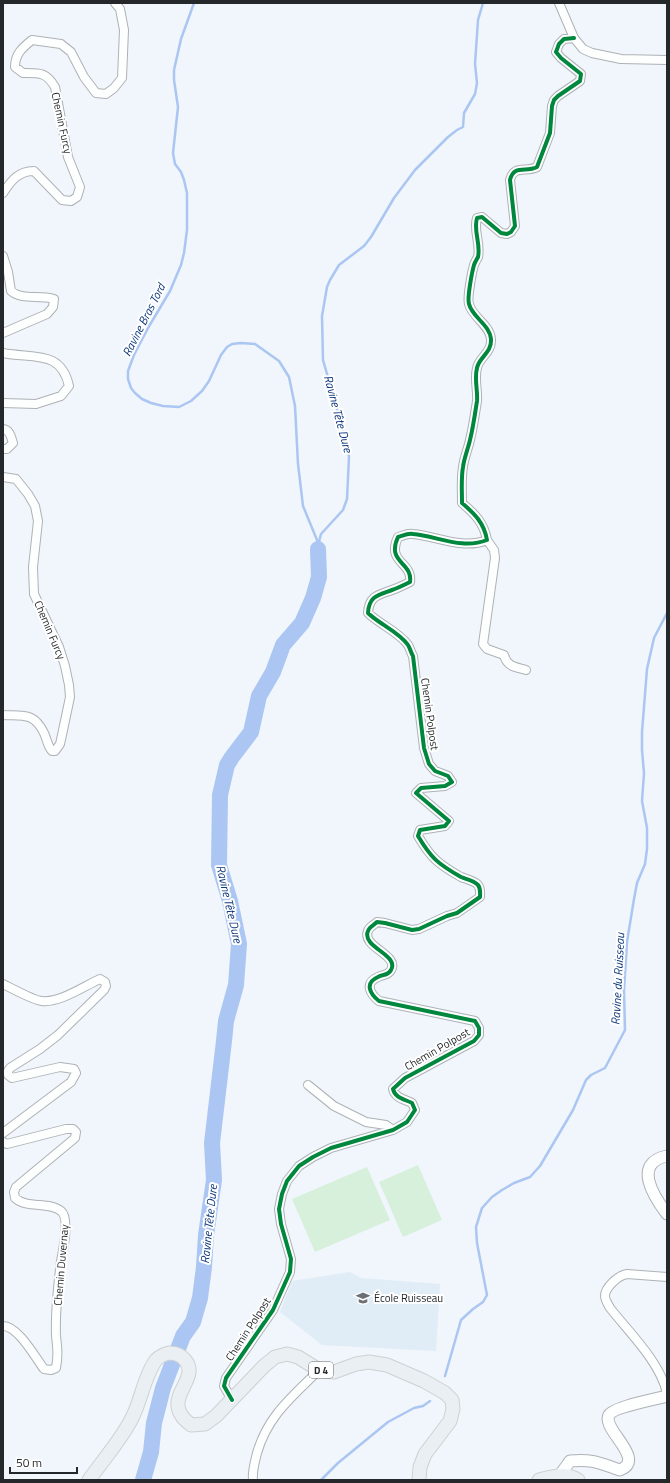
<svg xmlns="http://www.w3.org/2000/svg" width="670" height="1483" font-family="'Titillium Web',sans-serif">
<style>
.built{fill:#e0ecf6}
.pitch{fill:#d7f0dc}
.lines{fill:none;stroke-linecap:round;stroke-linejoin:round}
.stream{stroke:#abc6f2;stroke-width:2.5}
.river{stroke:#abc6f2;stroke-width:16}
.street-casing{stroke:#aeb2b6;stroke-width:10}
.secondary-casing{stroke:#aeb2b6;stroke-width:13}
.primary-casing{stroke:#ced1d3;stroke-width:15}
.street{stroke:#fdfefe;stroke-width:8}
.secondary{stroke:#fdfefe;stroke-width:11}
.primary{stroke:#e9eff3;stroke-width:13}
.cycleway-casing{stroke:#fff;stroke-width:6}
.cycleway{stroke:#00873e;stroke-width:4}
.labels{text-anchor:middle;stroke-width:4;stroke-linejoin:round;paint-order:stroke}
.shield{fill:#fff;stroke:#66686b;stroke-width:1}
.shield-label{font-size:10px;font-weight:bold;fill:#25282b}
.street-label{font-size:11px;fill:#25282b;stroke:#fff}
.poi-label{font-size:11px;fill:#25282b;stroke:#fff;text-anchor:start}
.water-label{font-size:12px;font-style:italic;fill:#0f397d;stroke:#fff}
</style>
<rect width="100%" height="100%" fill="#f0f6fb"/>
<path class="built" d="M350 1272 361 1278 440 1284 436 1351 322 1345 280 1312 292 1281Z"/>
<path class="pitch" d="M418 1165 442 1220 403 1237 379 1182Z
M367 1167 390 1220 315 1252 292 1199Z"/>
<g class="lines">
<path class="stream" d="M194 3 181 39 174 70V80L178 107 173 153 175 164 181 172 184 180 187 193V230L184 253 181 265 170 291 148 328 134 355 128 371V379L131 388 135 393 142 399 151 403 163 406 179 407 191 401 202 391 209 381 221 355 227 347 232 344 241 343 255 344 279 361 289 377 295 406 298 464 303 506 317 540 318 549
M318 546 321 534 343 510 347 499 349 457 346 440 323 360 322 316 327 287 330 280 339 265 364 246 371 237 394 198 415 170 448 137 457 130 463 127 464 113 475 94 477 83 475 64 478 20 483 3
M445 1376 461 1320 473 1309 483 1302 487 1295 477 1243 476 1227 482 1208 492 1197 502 1190 514 1183 530 1177 540 1166 573 1110 586 1080 591 1075 605 1068 625 1030 624 990 627 942 634 899 637 883 645 864 647 849V828L642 801 644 773 642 750V732L647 669 654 638 667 613
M321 1480 338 1463 388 1422 414 1408 423 1406 430 1401"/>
<path class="river" d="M143 1480 151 1452 154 1423 163 1388 183 1336 193 1322 200 1298 204 1267 206 1235 214 1180 212 1143 224 1041 226 1021 236 985 239 944 230 901 219 865 220 795 227 765 232 757 251 732 259 696 273 672 283 645 302 623 313 598 319 577 318 549"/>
<g class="street-casing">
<path id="street" d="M559 3 574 38 583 49 592 53 621 59 667 60
M3 193C11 181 18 171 34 171L62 200 71 201 77 197 80 187 68 157 55 87C46 72 40 73 23 73L15 67C15 54 22 48 32 40L61 44 71 52 84 77 96 93 106 94 114 88 122 78 124 30 120 9 115 3
M3 256 8 272 11 291C23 301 39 294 54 299L53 307 47 314 3 333
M3 353C32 359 61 349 69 386L61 396 36 404 3 403
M3 429C10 430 11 437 13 443L7 449H3
M3 477 16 479 28 494 35 506 38 521 33 567 34 594 59 647 65 666 69 685 70 697 62 735 60 744 55 751H52C47 745 47 739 44 733 34 712 23 716 3 715
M487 540 494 550 495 558 483 644 487 649 504 655C507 667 516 667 526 670
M3 984C11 988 35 1001 42 1001 60 1003 84 986 100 979L105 982 106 986 104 990 58 1035 40 1049 10 1068 8 1071V1075L12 1078 60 1067 74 1069 76 1073 71 1082 3 1133
M308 1085 334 1106 366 1122 386 1125 393 1130
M3 1142 7 1144 66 1129H73L76 1132 75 1138 16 1187 14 1192 15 1198C27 1209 49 1201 61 1211 70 1218 63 1251 61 1261 58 1286 55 1310 56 1335 57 1349 59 1353 56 1368L51 1370 44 1369C35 1357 18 1326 3 1326
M667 1277 627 1274C619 1275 605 1287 605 1296 605 1300 608 1304 610 1308 629 1332 660 1362 667 1393
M232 1400 224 1386 226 1378 273 1310 290 1272 291 1259 281 1224 279 1209 282 1194 287 1181 299 1166 313 1157 331 1148 393 1130 407 1122 415 1110 412 1103C404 1099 395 1098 393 1089L405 1078 474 1041 479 1035V1028L475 1021 379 1001C370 994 364 983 378 977 383 974 388 976 391 970 400 955 361 947 368 931 369 927 374 925 377 922L385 923 412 930 419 929 447 916 457 913 480 897C480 893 481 889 478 885 475 881 466 879 461 877 438 864 431 858 418 836L420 830 445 826 449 821 416 793 421 788 445 786 452 782 448 776 435 771 429 764 424 748 413 656C411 653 410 648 408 645 399 632 379 624 368 613 369 596 378 595 392 590 398 588 404 585 410 582 413 562 386 563 398 537 402 536 408 533 413 534 437 536 462 550 487 540 484 523 475 514 462 503 462 491 461 478 463 467 464 458 468 449 470 440 473 428 475 414 477 401 478 391 474 379 477 368 479 357 492 353 491 339 490 325 472 317 469 304 467 298 472 272 474 265 475 262 477 259 478 257 481 243 473 231 477 218L482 217 501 233 507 234 511 232 515 226 510 180C514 164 526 173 537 167L550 133 552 106 554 100 558 96 580 81 581 74 561 58 556 52 559 44 564 39 574 38
M253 1480C252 1470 255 1462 257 1453 268 1415 293 1396 319 1370"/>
</g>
<g class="secondary-casing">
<path id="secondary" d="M667 1156C632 1163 654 1197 667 1214
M560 1475 570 1461C594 1459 599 1463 620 1470 647 1459 601 1429 609 1415 613 1407 657 1399 667 1396"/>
</g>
<g class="primary-casing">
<path id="primary" d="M89 1480C103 1460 120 1441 131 1420 141 1402 144 1376 156 1360 160 1356 164 1354 169 1353 176 1353 181 1355 185 1360 198 1375 176 1390 178 1406 179 1415 185 1420 191 1425L205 1424 216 1416 264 1366 275 1357 287 1354 298 1357 319 1370 334 1372 356 1364 369 1362 387 1365 424 1381 445 1393 452 1400 453 1409 450 1421 425 1454 420 1467 419 1480
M539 1480C551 1477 567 1472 578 1480"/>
</g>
<use href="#street" class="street"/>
<use href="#secondary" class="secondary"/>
<use href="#primary" class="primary"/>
<g class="cycleway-casing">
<path id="cycleway" d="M232 1400 224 1386 226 1378 273 1310 290 1272 291 1259 281 1224 279 1209 282 1194 287 1181 299 1166 313 1157 331 1148 393 1130 407 1122 415 1110 412 1103C404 1099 395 1098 393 1089L405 1078 474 1041 479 1035V1028L475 1021 379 1001C370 994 364 983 378 977 383 974 388 976 391 970 400 955 361 947 368 931 369 927 374 925 377 922L385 923 412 930 419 929 447 916 457 913 480 897C480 893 481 889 478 885 475 881 466 879 461 877 438 864 431 858 418 836L420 830 445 826 449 821 416 793 421 788 445 786 452 782 448 776 435 771 429 764 424 748 413 656C411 653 410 648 408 645 399 632 379 624 368 613 369 596 378 595 392 590 398 588 404 585 410 582 413 562 386 563 398 537 402 536 408 533 413 534 437 536 462 550 487 540 484 523 475 514 462 503 462 491 461 478 463 467 464 458 468 449 470 440 473 428 475 414 477 401 478 391 474 379 477 368 479 357 492 353 491 339 490 325 472 317 469 304 467 298 472 272 474 265 475 262 477 259 478 257 481 243 473 231 477 218L482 217 501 233 507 234 511 232 515 226 510 180C514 164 526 173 537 167L550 133 552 106 554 100 558 96 580 81 581 74 561 58 556 52 559 44 564 39 574 38"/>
</g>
<use href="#cycleway" class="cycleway"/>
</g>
<defs>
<g id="school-bare" transform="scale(1.08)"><path d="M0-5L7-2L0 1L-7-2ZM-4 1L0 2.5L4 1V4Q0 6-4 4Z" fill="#6c7074" stroke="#fff" stroke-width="2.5" paint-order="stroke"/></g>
</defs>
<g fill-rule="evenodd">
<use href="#school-bare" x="363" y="1298"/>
</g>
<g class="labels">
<rect class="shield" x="309" y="1362" width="24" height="16" rx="3"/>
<g class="shield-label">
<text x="321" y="1374">D 4</text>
</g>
<g class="street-label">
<text transform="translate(62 123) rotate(78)" y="4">Chemin Furcy</text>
<text transform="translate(50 630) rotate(67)" y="4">Chemin Furcy</text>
<text transform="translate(430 714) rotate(82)" y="4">Chemin Polpost</text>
<text transform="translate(437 1049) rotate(-30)" y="4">Chemin Polpost</text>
<text transform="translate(61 1265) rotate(-85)" y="4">Chemin Duvernay</text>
<text transform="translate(248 1329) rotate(-57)" y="4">Chemin Polpost</text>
</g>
<g class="poi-label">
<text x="374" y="1302">École Ruisseau</text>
</g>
<g class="water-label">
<text transform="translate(144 320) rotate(-63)" y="4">Ravine Bras Tord</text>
<text transform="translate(338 414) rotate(75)" y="4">Ravine Tête Dure</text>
<text transform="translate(229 904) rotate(77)" y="4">Ravine Tête Dure</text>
<text transform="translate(618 979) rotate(-87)" y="4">Ravine du Ruisseau</text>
<text transform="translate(209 1224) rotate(-84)" y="4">Ravine Tête Dure</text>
</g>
</g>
<rect width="670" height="1483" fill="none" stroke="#25282b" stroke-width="8"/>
<path d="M10 1467v6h67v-6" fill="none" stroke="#25282b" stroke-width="2"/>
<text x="16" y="1467" font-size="12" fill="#25282b" stroke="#ffffff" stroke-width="3" paint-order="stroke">50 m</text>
</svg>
